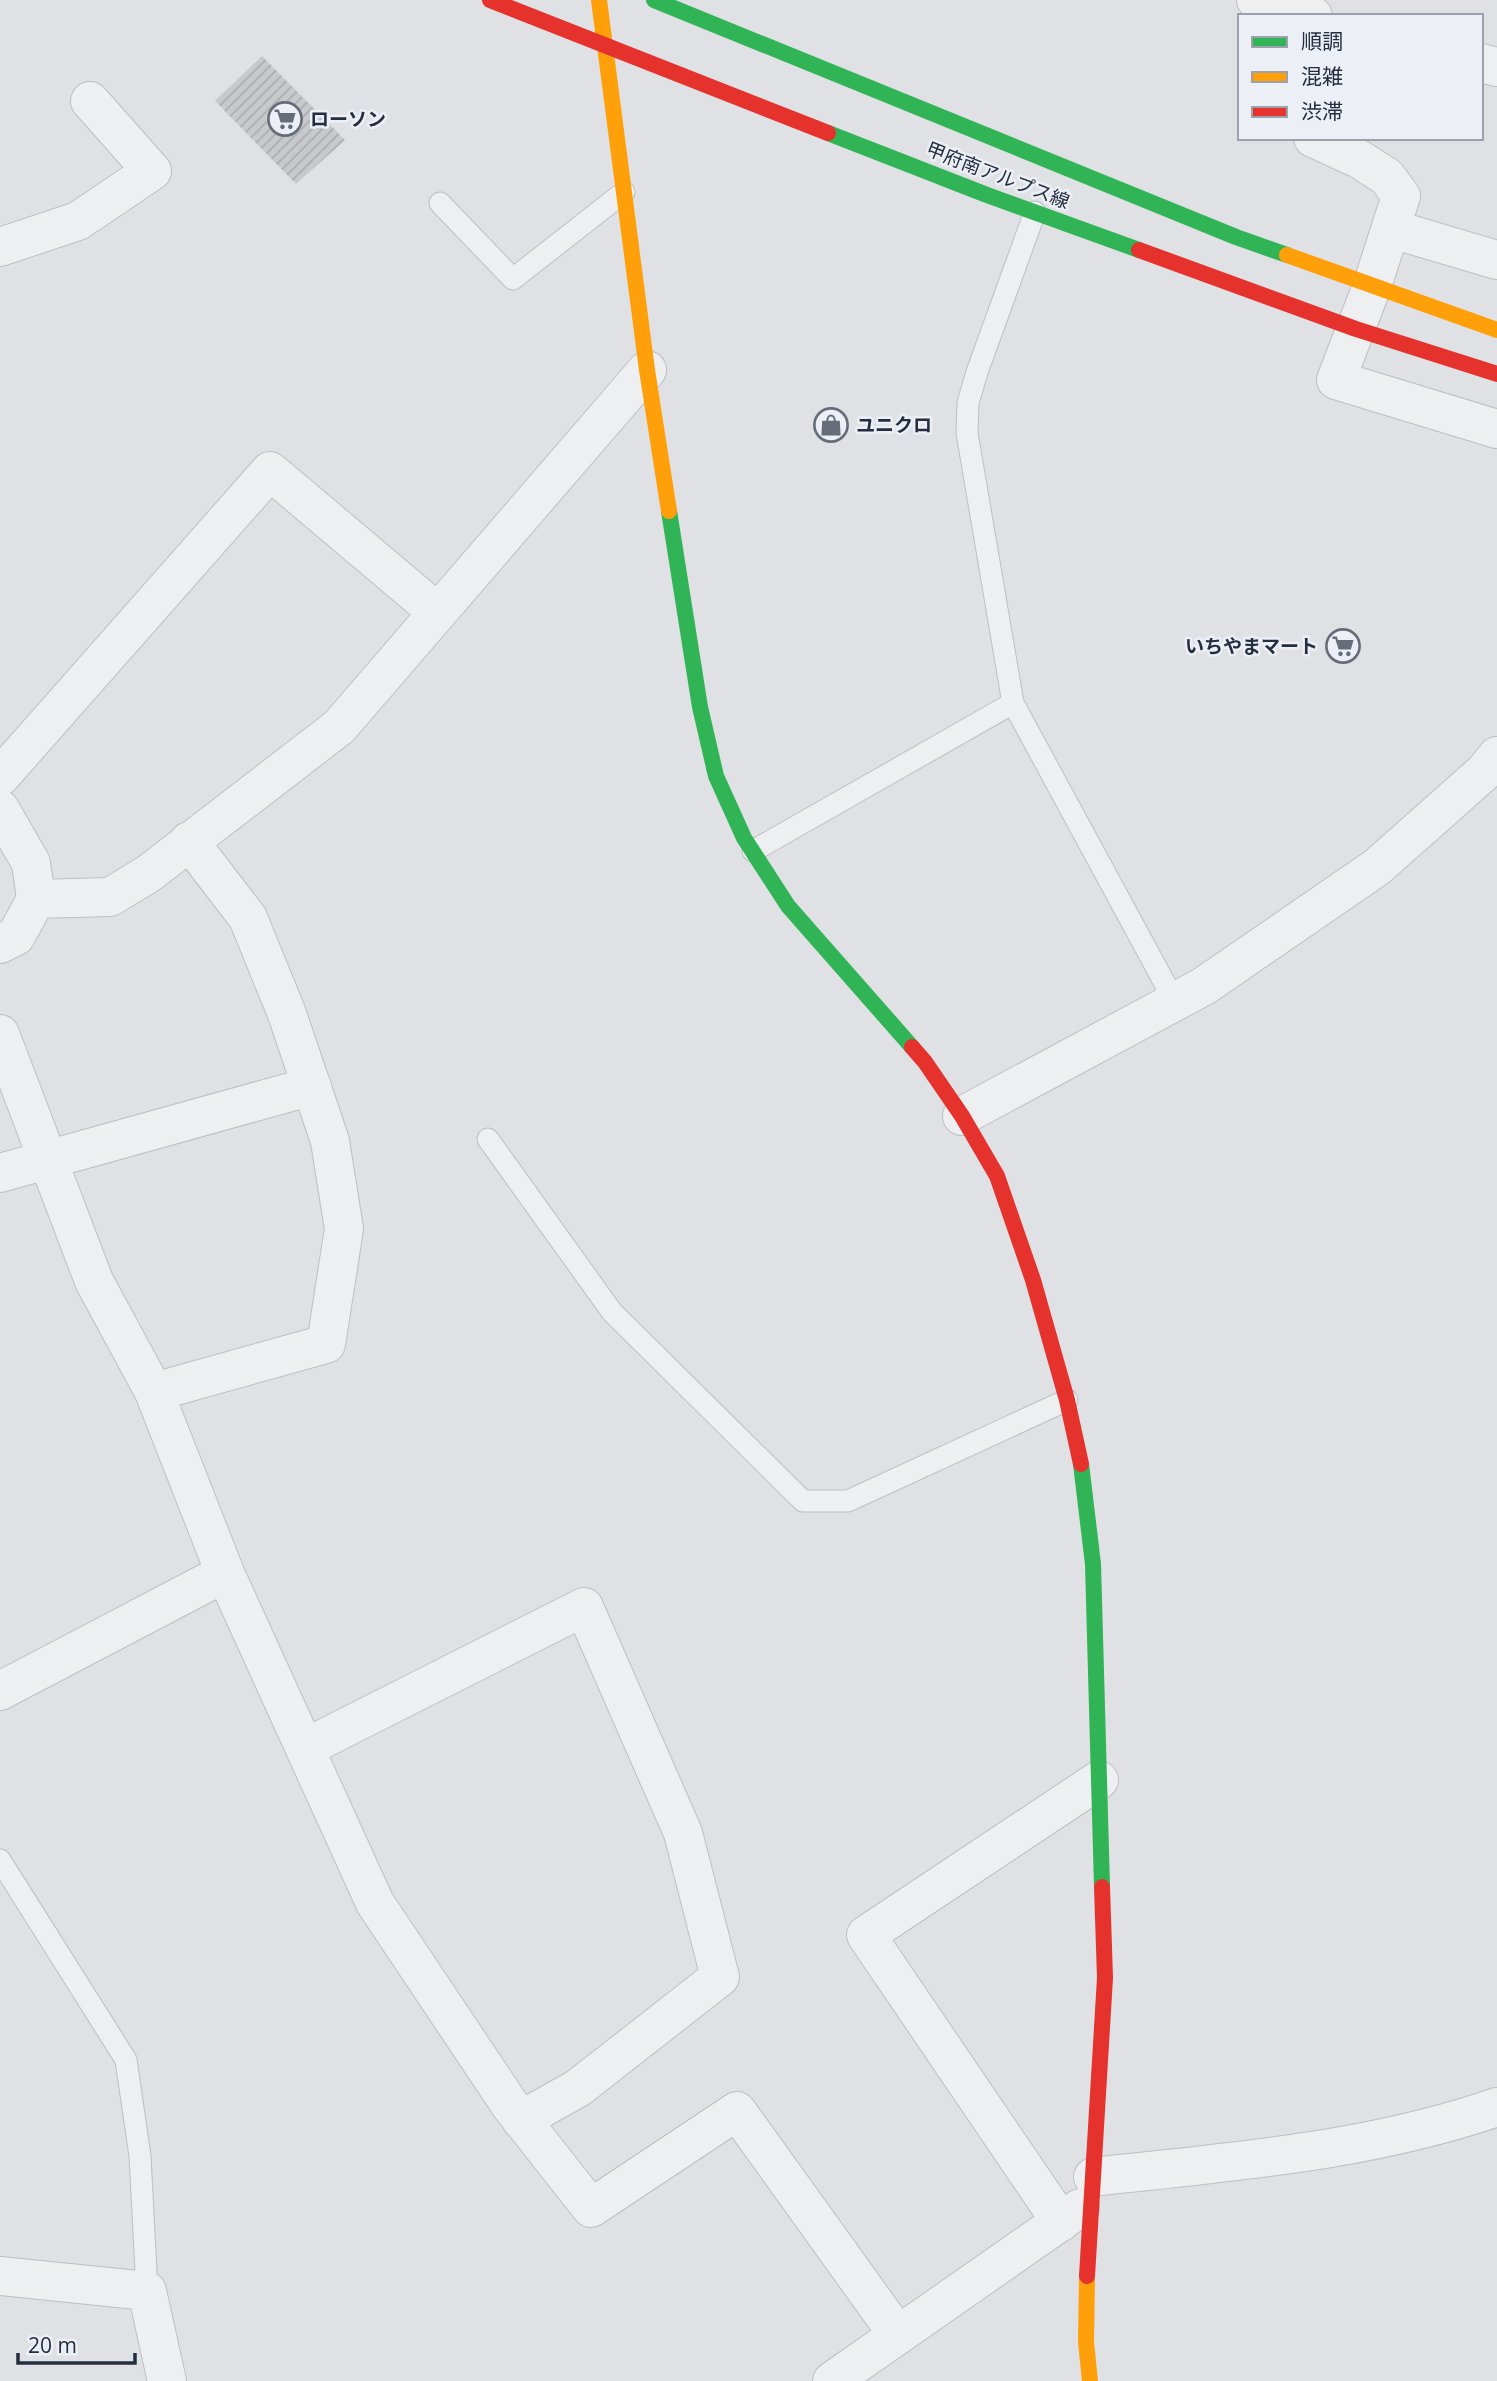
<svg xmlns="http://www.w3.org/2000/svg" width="1497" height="2381" font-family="'Open Sans','Noto Sans JP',sans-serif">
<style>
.building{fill:url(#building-hatch)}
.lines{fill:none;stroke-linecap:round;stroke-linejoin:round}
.lane-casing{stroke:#bdbfc2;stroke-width:23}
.street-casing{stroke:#bdbfc2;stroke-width:40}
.lane{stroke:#eeeff1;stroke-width:21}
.street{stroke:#eeeff1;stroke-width:38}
.fast{stroke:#30b455;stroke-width:16}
.slow{stroke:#ff9f0a;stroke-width:16}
.jam{stroke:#e5322d;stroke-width:16}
.labels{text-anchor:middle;stroke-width:5;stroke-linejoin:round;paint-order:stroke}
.poi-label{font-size:19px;font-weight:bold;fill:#252e3e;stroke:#eceff5;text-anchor:start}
.street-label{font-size:19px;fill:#252e3e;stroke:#eceff5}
</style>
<defs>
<pattern id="building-hatch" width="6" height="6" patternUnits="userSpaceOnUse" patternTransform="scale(1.75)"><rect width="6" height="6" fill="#c7c9cc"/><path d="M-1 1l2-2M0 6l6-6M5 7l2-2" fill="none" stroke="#abadb0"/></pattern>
</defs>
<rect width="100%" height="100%" fill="#dfe1e4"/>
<path class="building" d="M262 56 345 140 296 184 215 101Z"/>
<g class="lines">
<g class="lane-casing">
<path id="lane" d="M440 203 513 279 624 192
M1035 212 977 372 968 403 967 433 1013 703 1175 1002
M753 851 1013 703
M488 1139 612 1312 803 1501H848L1067 1400
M0 1860 126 2060 140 2156 147 2291"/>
</g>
<g class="street-casing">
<path id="street" d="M1256 0 1313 16
M1481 63 1497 67
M1313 138 1359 159 1387 177 1401 196 1372 286 1336 380 1497 429
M1392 229 1497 260
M0 247 78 221 152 171 90 101
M0 777 270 471 437 612
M0 809 31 863 36 899 16 936 0 944
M36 899 110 897 148 874 339 727 647 370
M0 1034 94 1281 154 1392 225 1573 375 1903 510 2105 591 2208 737 2111 898 2335
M962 1116 1204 986 1377 867 1484 772 1497 756
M0 1173 312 1086
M154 1392 326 1344 344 1229 330 1141 287 1014 248 918 189 841
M0 1691 225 1573
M305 1748 584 1607 683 1833 720 1977 578 2088 521 2120
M1093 2177C1228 2162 1368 2152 1497 2107
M1061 2222 866 1935 1099 1780
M0 2276 147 2291 167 2381
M832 2381 1080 2208"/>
</g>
<use href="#lane" class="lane"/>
<use href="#street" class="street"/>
<path class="fast" d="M654 0 1236 237 1287 255
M828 133 987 195 1139 250
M669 511 700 707 716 776 744 838 788 906 912 1047
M1081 1464 1093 1564 1102 1887"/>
<path class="slow" d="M599 0 647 370 669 511
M1287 255 1497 330
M1087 2276 1086 2342 1090 2381"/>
<path class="jam" d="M490 0 828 133
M1139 250 1356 329 1497 374
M912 1047 925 1062 962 1116 997 1176 1033 1280 1067 1400 1081 1464
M1087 2276 1105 1978 1102 1887"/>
</g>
<defs>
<g id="supermarket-ring" transform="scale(1.75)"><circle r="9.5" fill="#eceff5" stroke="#666d78" stroke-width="1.5"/><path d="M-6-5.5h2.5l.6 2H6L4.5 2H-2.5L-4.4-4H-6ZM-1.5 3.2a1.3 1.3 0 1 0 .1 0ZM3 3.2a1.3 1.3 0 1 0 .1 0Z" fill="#666d78"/></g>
<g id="shop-ring" transform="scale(1.75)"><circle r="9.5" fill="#eceff5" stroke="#666d78" stroke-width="1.5"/><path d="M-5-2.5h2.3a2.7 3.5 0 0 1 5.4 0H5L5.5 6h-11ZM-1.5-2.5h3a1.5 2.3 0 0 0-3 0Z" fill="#666d78"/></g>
</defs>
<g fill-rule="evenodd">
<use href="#supermarket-ring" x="285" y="119"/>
<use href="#shop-ring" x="831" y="425"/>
<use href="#supermarket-ring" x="1343" y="646"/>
</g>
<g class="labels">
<g class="poi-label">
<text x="310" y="126">ローソン</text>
<text x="856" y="432">ユニクロ</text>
<text x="1318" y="653" text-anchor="end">いちやまマート</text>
</g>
<g class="street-label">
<text transform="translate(998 175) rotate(21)" y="7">甲府南アルプス線</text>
</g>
</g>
<rect x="1238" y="14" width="245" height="126" fill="#eceff5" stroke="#9ca2ac" stroke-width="2"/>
<rect x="1252" y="37" width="35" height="10" fill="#30b455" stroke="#9ca2ac" stroke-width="2"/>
<text x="1301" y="49" font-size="21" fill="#252e3e">順調</text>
<rect x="1252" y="72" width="35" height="10" fill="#ff9f0a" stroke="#9ca2ac" stroke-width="2"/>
<text x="1301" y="84" font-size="21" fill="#252e3e">混雑</text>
<rect x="1252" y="107" width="35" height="10" fill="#e5322d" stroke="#9ca2ac" stroke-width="2"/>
<text x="1301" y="119" font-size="21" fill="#252e3e">渋滞</text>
<path d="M18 2353v10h117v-10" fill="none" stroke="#252e3e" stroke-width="3.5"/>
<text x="28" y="2353" font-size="21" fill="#252e3e" stroke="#eceff5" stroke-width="5" paint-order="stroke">20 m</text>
</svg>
